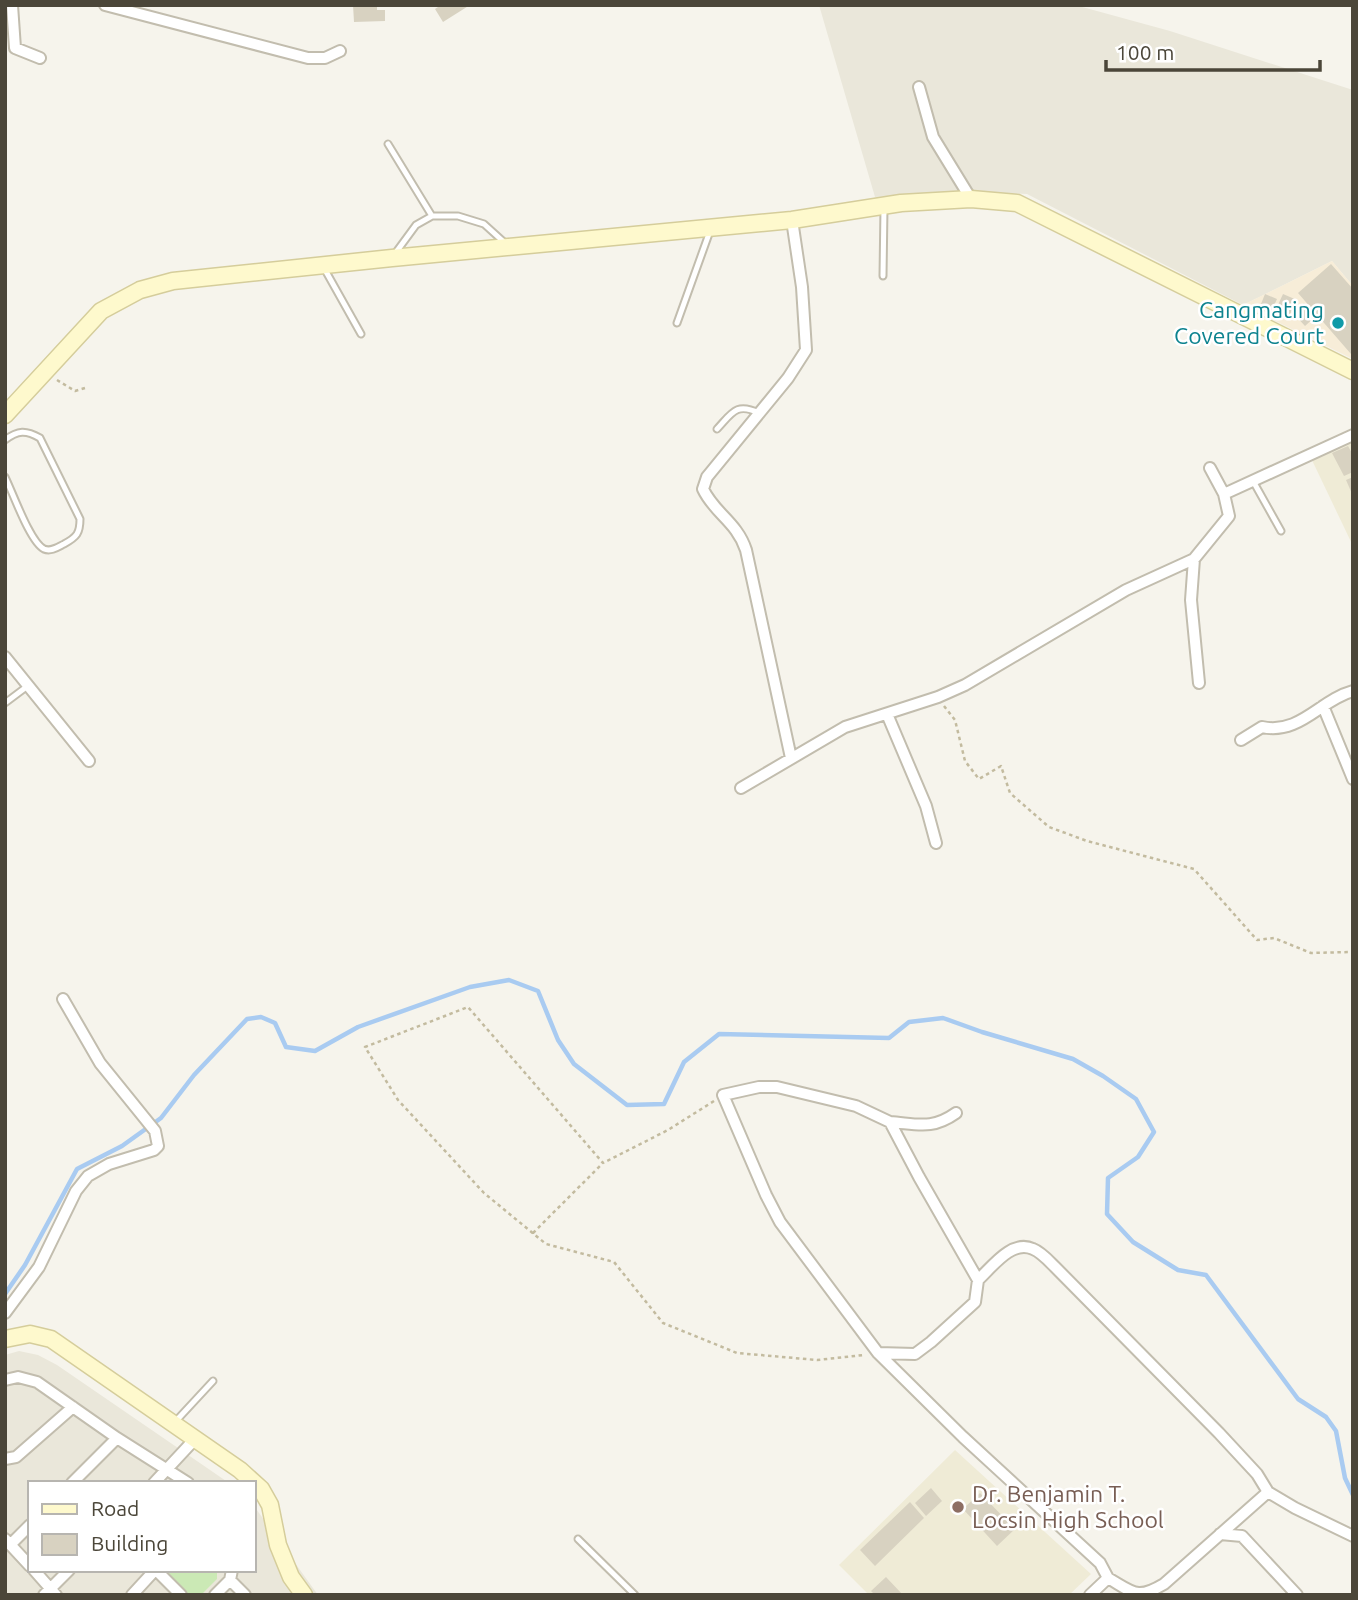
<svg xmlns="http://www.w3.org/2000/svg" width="1358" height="1600" font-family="Ubuntu,sans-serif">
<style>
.residential{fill:#eae7da}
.commercial{fill:#f7edd8}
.education{fill:#efebd6}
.green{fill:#cbe9b5}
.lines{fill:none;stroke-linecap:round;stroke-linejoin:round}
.stream{stroke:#a9cbf1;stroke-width:4.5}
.building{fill:#d8d2c1}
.lane-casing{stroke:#c2bdae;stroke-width:9}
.street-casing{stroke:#c2bdae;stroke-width:14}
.secondary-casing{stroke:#d5cd9b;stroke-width:19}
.path{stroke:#c3bb9f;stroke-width:2.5;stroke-dasharray:3.5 3.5;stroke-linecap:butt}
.lane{stroke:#fff;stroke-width:5}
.street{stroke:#fff;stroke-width:10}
.secondary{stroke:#fef9cd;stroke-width:16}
.culture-dot{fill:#0f9aa8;stroke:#fff;stroke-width:2.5}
.education-dot{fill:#8d6e63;stroke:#fff;stroke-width:2.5}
.labels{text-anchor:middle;stroke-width:5;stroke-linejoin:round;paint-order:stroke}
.culture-label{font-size:23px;fill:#0d838f;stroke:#fff;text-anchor:end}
.education-label{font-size:23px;fill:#785e54;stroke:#fff;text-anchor:start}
</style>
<rect width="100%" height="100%" fill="#f6f4ec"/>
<path class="residential" d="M819 5H1075L1170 31 1353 90V286L1332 261 1243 305 1027 194 979 192 875 197Z
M19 1351 38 1355 57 1365 229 1483H30V1570H254V1506L318 1595H5V1355Z"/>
<path class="commercial" d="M1332 261 1353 286V359L1243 305Z"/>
<path class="education" d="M1353 435V546L1310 456Z
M955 1450 1091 1574 1069 1595H869L839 1565Z"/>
<path class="green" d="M158 1570H217V1579L201 1595H182Z"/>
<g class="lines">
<path class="stream" d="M5 1294 25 1265 77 1169 122 1146 161 1118 194 1075 247 1019 261 1017 275 1023 286 1047 315 1051 358 1027 470 987 509 980 538 991 558 1040 574 1064 627 1105 664 1104 684 1062 719 1034 889 1038 909 1022 943 1018 982 1032 1073 1059 1103 1076 1136 1099 1154 1132 1138 1157 1108 1178 1107 1214 1133 1242 1178 1270 1206 1275 1298 1399 1326 1417 1336 1431 1345 1478 1353 1495"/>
</g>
<path class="building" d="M353 5H377V10H385V21L354 22Z
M441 5H470L443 22 435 9Z
M1331 264 1353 289 1351 354 1298 293Z
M1265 294 1277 299 1270 314 1259 309Z
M1283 294 1297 300 1290 314 1277 307Z
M1304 303 1316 316 1305 326 1293 313Z
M1348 446 1353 455V472L1344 476 1332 453Z
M1353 477V496L1346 480Z
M931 1488 942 1501 926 1516 915 1503Z
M980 1493 1015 1529 997 1546 963 1509Z
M910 1502 924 1518 875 1566 860 1550Z
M886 1577 903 1595H875L871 1591Z"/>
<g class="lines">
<g class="lane-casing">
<path id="lane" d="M388 144 432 216
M394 255 416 225 432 216H458L484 224 505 243
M324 268 361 334
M883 276 884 208
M677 323 710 231
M717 429C732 413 736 402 759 413
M5 440C18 430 26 430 40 438L80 519C80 533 77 537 64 544 58 547 51 552 44 549 30 542 13 493 5 477
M1253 481 1281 531
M5 703 29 685
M175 1422 213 1381
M578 1539 635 1595"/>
</g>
<g class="street-casing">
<path id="street" d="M12 5 15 48 40 58
M105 5 308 58H325L340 51
M919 87 933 137 971 199
M1210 468 1224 494 1353 435
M1194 559 1191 600 1199 683
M5 657 89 761
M1323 706 1353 779
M887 714 926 806 936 843
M1241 740 1262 727C1300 735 1320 700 1353 691
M791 758 746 550C737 522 714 513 703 489L707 477 788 378 806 350 802 287 792 220
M741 788 845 727 938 697 965 685 1126 590 1194 559 1229 516 1224 494
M890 1122C918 1124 932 1130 956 1113
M5 1313 39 1267 76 1191 88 1176 109 1164 154 1150 158 1146 155 1131 100 1063 63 999
M878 1353 915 1354 931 1342 975 1302 978 1280
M5 1380 18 1377 37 1382 117 1438 188 1483
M5 1459 16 1457 73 1407
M72 1483 117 1438
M154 1483 194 1440
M1220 1534 1242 1536 1297 1595
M5 1539 30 1566
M11 1544 30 1525
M34 1570 56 1595
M156 1570 181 1595
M1108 1578 1100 1563 963 1437 878 1353 780 1222 766 1195 723 1095 759 1087H777L856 1106 890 1122 919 1177 978 1280C992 1267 1012 1239 1033 1249 1041 1252 1049 1261 1055 1267L1219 1433 1257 1474 1268 1492 1295 1508 1353 1536
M230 1580 245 1595
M44 1595 69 1570
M132 1595 155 1570
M215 1595 230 1580 232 1570
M1090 1595 1108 1578C1134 1593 1137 1600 1164 1584L1268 1492"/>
</g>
<g class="secondary-casing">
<path id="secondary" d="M5 415 101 311 140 290 173 281 392 258 792 220 901 203 971 199 1017 203 1353 371
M5 1339 30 1334 51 1339 240 1470 261 1489 270 1505 278 1545 291 1577 304 1595"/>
</g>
<path class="path" d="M57 380 75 391 85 388
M944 706 955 720 965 761 979 779 1001 766 1010 793 1049 827 1087 841 1194 869 1257 940 1274 938 1311 953 1353 952
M714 1101 668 1130 603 1163 468 1007 365 1047 398 1100 484 1193 546 1244 614 1262 663 1323 737 1353 817 1360 864 1355
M533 1233 602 1164"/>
<use href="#lane" class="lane"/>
<use href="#street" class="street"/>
<use href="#secondary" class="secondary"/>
</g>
<circle class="culture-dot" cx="1338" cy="323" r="7"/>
<circle class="education-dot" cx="958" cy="1507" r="7"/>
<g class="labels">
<g class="culture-label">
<text x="1324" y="318">Cangmating<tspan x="1324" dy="26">Covered Court</tspan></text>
</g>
<g class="education-label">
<text x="972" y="1502">Dr. Benjamin T.<tspan x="972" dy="26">Locsin High School</tspan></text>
</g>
</g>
<rect width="1358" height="1600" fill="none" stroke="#4b4639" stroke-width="14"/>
<rect x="28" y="1481" width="228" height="91" fill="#ffffff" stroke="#b7b5b0" stroke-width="2"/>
<rect x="42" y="1504" width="35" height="10" fill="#fef9cd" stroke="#b7b5b0" stroke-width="2"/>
<text x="91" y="1516" font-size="21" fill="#4b4639">Road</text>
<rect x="42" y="1534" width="35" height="21" fill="#d8d2c1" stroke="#b7b5b0" stroke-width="2"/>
<text x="91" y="1551" font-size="21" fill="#4b4639">Building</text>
<path d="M1106 60v10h214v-10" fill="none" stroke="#4b4639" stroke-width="3.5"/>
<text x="1116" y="60" font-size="21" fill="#4b4639" stroke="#ffffff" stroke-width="5" paint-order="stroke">100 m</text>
</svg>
